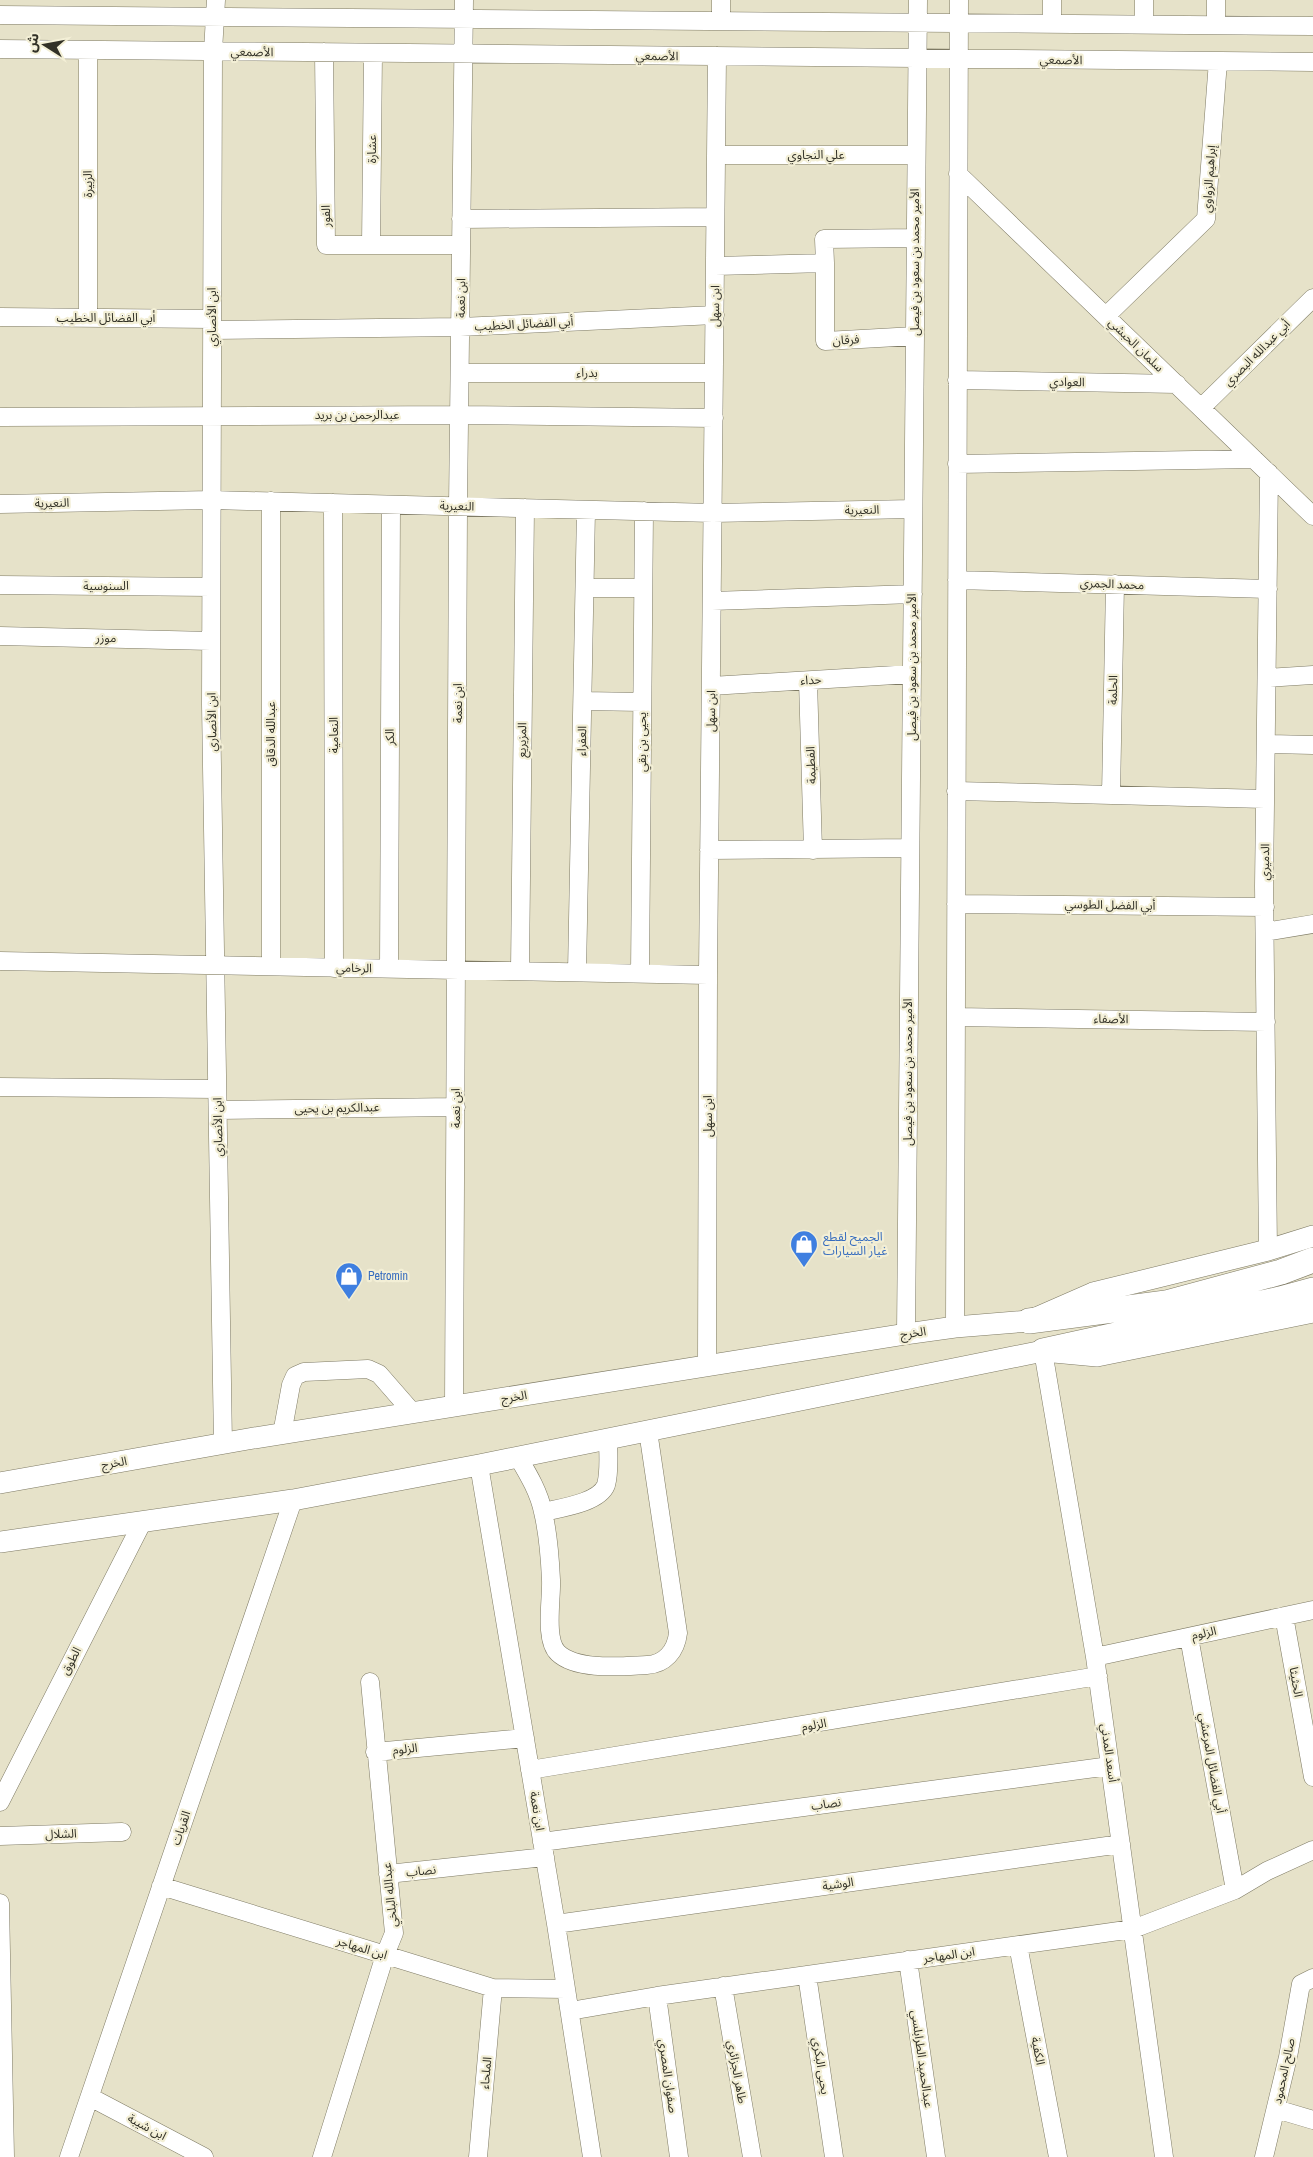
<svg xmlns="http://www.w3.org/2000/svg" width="1313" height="2157" font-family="'Archivo Narrow','Noto Sans Arabic',sans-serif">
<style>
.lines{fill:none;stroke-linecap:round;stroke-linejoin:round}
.minor-casing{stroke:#7e7a64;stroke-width:19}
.major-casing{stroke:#7e7a64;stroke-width:22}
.highway-casing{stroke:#7e7a64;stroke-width:26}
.minor{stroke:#fff;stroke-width:18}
.major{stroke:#fff;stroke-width:21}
.highway{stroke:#fff;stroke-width:25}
.labels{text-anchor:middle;stroke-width:4.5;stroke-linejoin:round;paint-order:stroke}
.street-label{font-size:12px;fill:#323127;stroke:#f3efd6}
.shop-label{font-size:12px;fill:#366cbe;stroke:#f3efd6;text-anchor:start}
</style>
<rect width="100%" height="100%" fill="#e6e2c9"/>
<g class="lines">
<g class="minor-casing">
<path id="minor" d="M216 0 213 51 211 705 223 1444
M721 0V21
M1052 0V23
M1144 0V24
M0 15 1313 26
M1216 25V0
M0 49 1313 62
M324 52 326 245H461
M716 155H916
M958 174 1313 516
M461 219 715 217
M371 245 373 53
M825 263 824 239 916 238
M715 266 825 263V341L915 336
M1106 316 1206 219 1218 61
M0 317 212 319
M88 318V50
M212 330 460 327 715 315
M460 373H714
M957 380 1177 384
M1201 408 1313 298
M0 417 459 415 714 418
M957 464 1254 459
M271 501V966
M333 503 334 968
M0 504 212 500 713 513 913 509
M957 580 1268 589
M0 585 211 587
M585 588H643
M712 601 913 594
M0 636 211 641
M1267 678 1313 675
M808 681 813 850
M711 686 912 674
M583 701 642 702
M1266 744 1313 745
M956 791 1265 799
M1111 795 1115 584
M709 850 910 848
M956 904 1265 907
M1265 932 1313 924
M0 961 708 975
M389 969 391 505
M520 971 525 508
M577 972 586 510
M640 974 644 511
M956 1017 1266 1022
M0 1087 217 1089
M218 1110 456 1107
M1268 1250 1264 886 1269 473
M955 1327 959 0
M906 1334 918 0
M1043 1351 1095 1657 1164 2157
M707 1366 708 975 717 56
M454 1407 458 506 464 0
M282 1434 291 1385 295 1376 304 1372 368 1369 379 1374 413 1413
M518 1457C528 1474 539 1492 543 1512 548 1533 550 1558 551 1580 552 1598 544 1640 558 1653 577 1671 623 1666 647 1665 665 1664 676 1651 678 1633L648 1431
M479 1465 556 1924 592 2157
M543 1512C560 1508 599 1503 606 1485 610 1471 608 1453 608 1439
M1284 1616 1313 1777
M1189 1637 1235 1890
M1095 1657 1313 1610
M375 1752 525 1738
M530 1770 1098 1676
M0 1802 143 1521
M0 1836 122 1832
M542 1842 1110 1766
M388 1874 545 1857
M161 1886 493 1988 566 1989
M0 1903 5 2157
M556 1924 1121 1844
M1018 1945 1058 2157
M908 1960 936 2157
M807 1975 834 2157
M723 1986 752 2157
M657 1996 679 2157
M570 2011 657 1996 1133 1929 1235 1890 1267 1871 1313 1850
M90 2097 204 2157
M1276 2109 1313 2120
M69 2157 293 1500
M322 2157 385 1955 394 1933 370 1682
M478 2157 493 1988
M1264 2157 1288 2057 1301 1984 1313 1978"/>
</g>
<g class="major-casing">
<path id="major" d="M0 1483 248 1439 906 1334 955 1327 1029 1321 1093 1293 1268 1250 1313 1236
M0 1542 293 1500 479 1465 1043 1351 1097 1356 1313 1312"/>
</g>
<g class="highway-casing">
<path id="highway" d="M1029 1321 1166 1303 1281 1272 1313 1260
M1043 1351 1280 1299 1313 1290"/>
</g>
<use href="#minor" class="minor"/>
<use href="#major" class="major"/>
<use href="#highway" class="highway"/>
</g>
<defs>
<g id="shop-pin" transform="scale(1.4375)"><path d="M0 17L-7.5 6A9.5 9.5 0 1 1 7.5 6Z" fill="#3f7fe0" stroke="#f3efd6"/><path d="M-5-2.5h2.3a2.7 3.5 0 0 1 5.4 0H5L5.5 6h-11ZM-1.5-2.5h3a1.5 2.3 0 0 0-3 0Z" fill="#fff"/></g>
</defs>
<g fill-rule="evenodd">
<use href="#shop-pin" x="804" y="1244"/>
<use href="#shop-pin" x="349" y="1276"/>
</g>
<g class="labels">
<g class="street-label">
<text transform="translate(252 52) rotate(1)" y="4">الأصمعي</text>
<text transform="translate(657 56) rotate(1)" y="4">الأصمعي</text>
<text transform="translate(1061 60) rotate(1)" y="4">الأصمعي</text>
<text transform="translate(372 149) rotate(-90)" y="4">عشارة</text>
<text x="816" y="159">علي النجاوي</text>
<text transform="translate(1209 179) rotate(-86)" y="4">إبراهيم الزواوي</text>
<text transform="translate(88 184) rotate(-90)" y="4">الزبيرة</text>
<text transform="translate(326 216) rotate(-91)" y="4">الفور</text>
<text transform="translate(915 262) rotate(-90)" y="4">الأمير محمد بن سعود بن فيصل</text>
<text transform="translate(461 298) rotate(-89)" y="4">ابن نعمة</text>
<text transform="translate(715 306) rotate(-89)" y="4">ابن سهل</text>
<text transform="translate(212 317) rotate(-90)" y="4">ابن الأنصاري</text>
<text x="106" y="322">أبي الفضائل الخطيب</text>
<text transform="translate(524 324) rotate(-3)" y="4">أبي الفضائل الخطيب</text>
<text transform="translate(846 340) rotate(-3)" y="4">فرقان</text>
<text transform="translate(1136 345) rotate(44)" y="4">سلمان الحبشي</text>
<text transform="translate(1257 353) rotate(-45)" y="4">أبي عبدالله البصري</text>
<text x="587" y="377">بدراء</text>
<text transform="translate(1067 382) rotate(1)" y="4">العوادي</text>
<text x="357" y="419">عبدالرحمن بن بريد</text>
<text transform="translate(52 503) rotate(-1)" y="4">النعيرية</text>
<text transform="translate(457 506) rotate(2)" y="4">النعيرية</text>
<text transform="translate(862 510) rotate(-1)" y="4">النعيرية</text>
<text transform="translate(1112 584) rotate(2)" y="4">محمد الجمري</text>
<text x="106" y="590">السنوسية</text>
<text transform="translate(106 638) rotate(1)" y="4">موزر</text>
<text transform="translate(912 667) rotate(-90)" y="4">الأمير محمد بن سعود بن فيصل</text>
<text transform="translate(811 680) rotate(-3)" y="4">حداء</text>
<text transform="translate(1113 690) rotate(-89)" y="4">الحلمة</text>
<text transform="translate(458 703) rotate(-90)" y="4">ابن نعمة</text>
<text transform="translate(711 711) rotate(-89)" y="4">ابن سهل</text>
<text transform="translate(212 722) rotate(-91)" y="4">ابن الأنصاري</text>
<text transform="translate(271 734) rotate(-90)" y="4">عبدالله الدقاق</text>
<text transform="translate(334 735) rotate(-90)" y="4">النعامية</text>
<text transform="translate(390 737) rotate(-90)" y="4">الكر</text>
<text transform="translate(522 740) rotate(-89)" y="4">المزيريع</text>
<text transform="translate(582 741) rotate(-89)" y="4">العفراء</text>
<text transform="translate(642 742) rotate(-90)" y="4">يحيى بن بقي</text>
<text transform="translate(811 765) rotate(-92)" y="4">الفطيمة</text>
<text transform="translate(1265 862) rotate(-89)" y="4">الدميري</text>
<text transform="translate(1110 905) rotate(1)" y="4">أبي الفضل الطوسي</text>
<text transform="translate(354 968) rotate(1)" y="4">الرخامي</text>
<text transform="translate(1111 1019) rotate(1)" y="4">الأصفاء</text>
<text transform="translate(908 1072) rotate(-90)" y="4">الأمير محمد بن سعود بن فيصل</text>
<text transform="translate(337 1108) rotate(-1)" y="4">عبدالكريم بن يحيى</text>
<text transform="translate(456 1108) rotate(-90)" y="4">ابن نعمة</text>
<text transform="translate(708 1116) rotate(-90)" y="4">ابن سهل</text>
<text transform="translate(218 1127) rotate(-91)" y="4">ابن الأنصاري</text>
<text transform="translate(913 1333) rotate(-8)" y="4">الخرج</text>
<text transform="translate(514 1397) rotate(-9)" y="4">الخرج</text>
<text transform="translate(114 1463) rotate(-10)" y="4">الخرج</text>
<text transform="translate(1204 1633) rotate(-12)" y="4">الزلوم</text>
<text transform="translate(71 1661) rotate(-63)" y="4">الطوق</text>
<text transform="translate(1296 1682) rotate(80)" y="4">الحثيثا</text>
<text transform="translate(814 1725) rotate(-10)" y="4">الزلوم</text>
<text transform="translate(405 1749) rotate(-6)" y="4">الزلوم</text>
<text transform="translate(1109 1753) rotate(82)" y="4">أسعد المدني</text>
<text transform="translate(1212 1763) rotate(80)" y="4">أبي الفضائل المرعشي</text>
<text transform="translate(826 1804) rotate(-8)" y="4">نصاب</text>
<text transform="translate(537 1811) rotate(81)" y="4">ابن نعمة</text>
<text transform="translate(181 1828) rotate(-71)" y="4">القريات</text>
<text transform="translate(61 1834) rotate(-2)" y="4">الشلال</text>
<text transform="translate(421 1871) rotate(-6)" y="4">نصاب</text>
<text transform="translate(838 1884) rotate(-8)" y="4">الوشية</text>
<text transform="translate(390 1895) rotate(-96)" y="4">عبدالله البلخي</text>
<text transform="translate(362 1948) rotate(17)" y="4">ابن المهاجر</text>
<text transform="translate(949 1955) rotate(-8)" y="4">ابن المهاجر</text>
<text transform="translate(1038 2051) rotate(79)" y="4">الكفية</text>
<text transform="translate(922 2059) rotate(82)" y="4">عبدالحميد الطرابلسي</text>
<text transform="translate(821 2066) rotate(81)" y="4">يحيى البكري</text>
<text transform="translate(1284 2071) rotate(-78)" y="4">صالح المحمود</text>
<text transform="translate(737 2072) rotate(80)" y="4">طاهر الجزائري</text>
<text transform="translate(486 2073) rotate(-85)" y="4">الملحاء</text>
<text transform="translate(668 2076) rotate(82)" y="4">صفوان المصري</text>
<text transform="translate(147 2127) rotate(28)" y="4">ابن شيبة</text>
</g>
<g class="shop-label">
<text x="823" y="1241">الجميح لقطع<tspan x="823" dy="14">غيار السيارات</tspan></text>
<text x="368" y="1280">Petromin</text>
</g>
</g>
<g transform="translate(45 45) rotate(281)" stroke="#f3efd6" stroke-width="4" paint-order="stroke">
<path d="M0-4L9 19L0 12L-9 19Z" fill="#323127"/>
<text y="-8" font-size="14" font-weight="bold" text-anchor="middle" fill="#323127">ش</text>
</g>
</svg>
